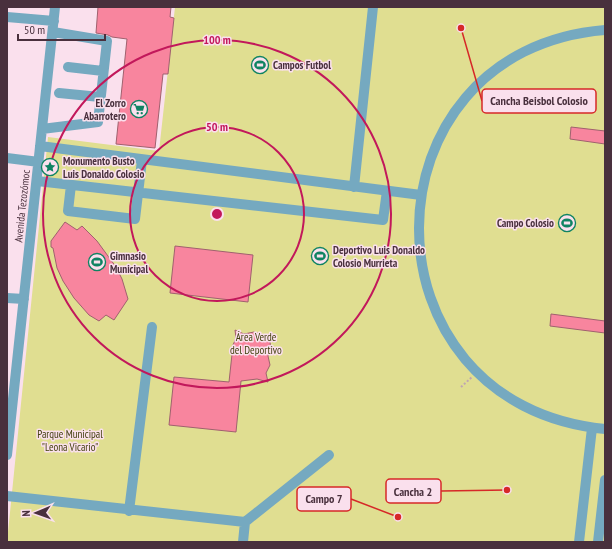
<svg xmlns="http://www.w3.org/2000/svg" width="612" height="549" font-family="'PT Sans Narrow',sans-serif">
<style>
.green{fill:#e0de91}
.building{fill:#f8859e;stroke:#a0616e}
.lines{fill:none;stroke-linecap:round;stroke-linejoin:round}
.path{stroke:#bfa5b2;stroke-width:2;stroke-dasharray:2 2;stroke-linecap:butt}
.minor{stroke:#75a9c0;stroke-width:10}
.ring{fill:none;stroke:#c2185b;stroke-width:2}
.labels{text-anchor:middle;stroke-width:3;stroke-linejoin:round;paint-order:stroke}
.poi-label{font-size:11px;font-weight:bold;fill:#49303d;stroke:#fae0ed;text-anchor:start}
.street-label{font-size:11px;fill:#49303d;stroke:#fae0ed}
.park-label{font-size:11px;fill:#43400e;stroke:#fae0ed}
.centre{fill:#c2185b;stroke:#fae0ed;stroke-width:2}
.ring-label{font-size:12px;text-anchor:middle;font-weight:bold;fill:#c2185b;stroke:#fae0ed;stroke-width:3;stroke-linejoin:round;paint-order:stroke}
.leader{fill:none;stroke:#d62828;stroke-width:1.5}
.callout-dot{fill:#d62828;stroke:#fae0ed;stroke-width:1.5}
.callout{fill:#fae0ed;stroke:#d62828;stroke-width:1.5}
.callout-label{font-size:12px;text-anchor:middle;font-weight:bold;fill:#49303d}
</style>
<rect width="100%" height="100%" fill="#fae0ed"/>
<path class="green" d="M175 7H605V542H7L48 137 159 151Z"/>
<path class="building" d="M98 7H171L170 17 174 18 168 74H163L155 148 116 144 127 39 112 37 108 35 96 33Z
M571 127 605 131V144L570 139Z
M65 222 77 230 82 226 97 241 116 267 122 279 128 299 114 320 106 315 99 321 89 315 74 298 63 281 57 268 53 248 51 247V241Z
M175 246 253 255 248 302 170 293Z
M551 314 605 321V333L550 326Z
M235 330 244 334 254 332 264 335 273 334 270 342 271 350 268 356 270 365 266 373 268 382 257 379 241 381 236 432 169 425 174 377 229 382 233 345 236 338Z"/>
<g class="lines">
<path class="path" d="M461 387 472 377"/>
<path class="minor" d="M7 17 54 21
M605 30C358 50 356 405 605 429
M68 67 103 71
M59 93 100 97
M42 129 98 122 107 41 53 32
M40 146 421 195
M7 158 39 162
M37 181 383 220 387 191
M71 185 68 211 135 219 142 160
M354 187 373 7
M7 298 24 299
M7 455 55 7
M7 496 245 522 329 455
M129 511 152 327
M243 542 245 522
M579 542 592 428
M598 542 605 480"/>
</g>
<g class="ring">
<circle cx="217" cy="214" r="87"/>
<circle cx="217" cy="214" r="174"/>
</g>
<defs>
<g id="stadium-ring" transform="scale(0.9)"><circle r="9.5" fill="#fae0ed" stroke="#0f8362" stroke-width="1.5"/><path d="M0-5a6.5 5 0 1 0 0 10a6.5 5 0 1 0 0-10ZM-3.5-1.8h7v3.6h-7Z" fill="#0f8362"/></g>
<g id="supermarket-ring" transform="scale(0.9)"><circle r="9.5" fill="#fae0ed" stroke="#0f8362" stroke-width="1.5"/><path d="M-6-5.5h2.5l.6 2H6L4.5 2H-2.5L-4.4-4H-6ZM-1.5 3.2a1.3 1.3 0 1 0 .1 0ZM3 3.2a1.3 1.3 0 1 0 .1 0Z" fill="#0f8362"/></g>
<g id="sight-ring" transform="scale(0.9)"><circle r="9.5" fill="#fae0ed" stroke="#0f8362" stroke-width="1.5"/><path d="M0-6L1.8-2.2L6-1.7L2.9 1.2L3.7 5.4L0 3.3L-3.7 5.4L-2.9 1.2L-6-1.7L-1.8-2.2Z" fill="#0f8362"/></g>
</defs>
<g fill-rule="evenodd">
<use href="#stadium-ring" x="260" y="65"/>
<use href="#supermarket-ring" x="139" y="109"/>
<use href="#sight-ring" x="50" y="167"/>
<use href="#stadium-ring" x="567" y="223"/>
<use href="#stadium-ring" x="320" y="256"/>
<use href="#stadium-ring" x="97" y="262"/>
</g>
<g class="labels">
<g class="poi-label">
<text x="273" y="69">Campos Futbol</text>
<text x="126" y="107" text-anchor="end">El Zorro<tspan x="126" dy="13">Abarrotero</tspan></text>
<text x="63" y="165">Monumento Busto<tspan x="63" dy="13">Luis Donaldo Colosio</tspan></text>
<text x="554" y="227" text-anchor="end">Campo Colosio</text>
<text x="333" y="254">Deportivo Luis Donaldo<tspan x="333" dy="13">Colosio Murrieta</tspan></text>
<text x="110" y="260">Gimnasio<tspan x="110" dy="13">Municipal</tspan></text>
</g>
<g class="street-label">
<text transform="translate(22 206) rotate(-84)" y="4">Avenida Tezozómoc</text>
</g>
<g class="park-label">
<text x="256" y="341">Área Verde<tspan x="256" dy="13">del Deportivo</tspan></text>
<text x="70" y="438">Parque Municipal<tspan x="70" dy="13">"Leona Vicario"</tspan></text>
</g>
</g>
<circle cx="217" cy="214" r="6" class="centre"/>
<g class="ring-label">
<text x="217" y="44">100 m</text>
<text x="217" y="131">50 m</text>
</g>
<path class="leader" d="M461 28L482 101M507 490L441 491M398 517L351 499"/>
<g class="callout-dot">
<circle cx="461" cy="28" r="4"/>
<circle cx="507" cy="490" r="4"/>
<circle cx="398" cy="517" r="4"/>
</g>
<g class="callout">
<rect x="482" y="89" width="114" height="24" rx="4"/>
<rect x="386" y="479" width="55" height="24" rx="4"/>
<rect x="297" y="487" width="54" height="24" rx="4"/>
</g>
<g class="callout-label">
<text x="539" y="105">Cancha Beisbol Colosio</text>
<text x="413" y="496">Cancha 2</text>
<text x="324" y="503">Campo 7</text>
</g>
<rect width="612" height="549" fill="none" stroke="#49303d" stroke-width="16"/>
<g transform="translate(36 513) rotate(268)" stroke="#fae0ed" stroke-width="3" paint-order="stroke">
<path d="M0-3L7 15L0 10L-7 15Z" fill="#49303d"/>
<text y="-6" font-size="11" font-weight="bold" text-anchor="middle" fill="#49303d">N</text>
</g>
<path d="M18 34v6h87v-6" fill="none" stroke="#49303d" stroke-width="2"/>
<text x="24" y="34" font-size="12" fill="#49303d" stroke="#fae0ed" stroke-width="3" paint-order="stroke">50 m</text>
</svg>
